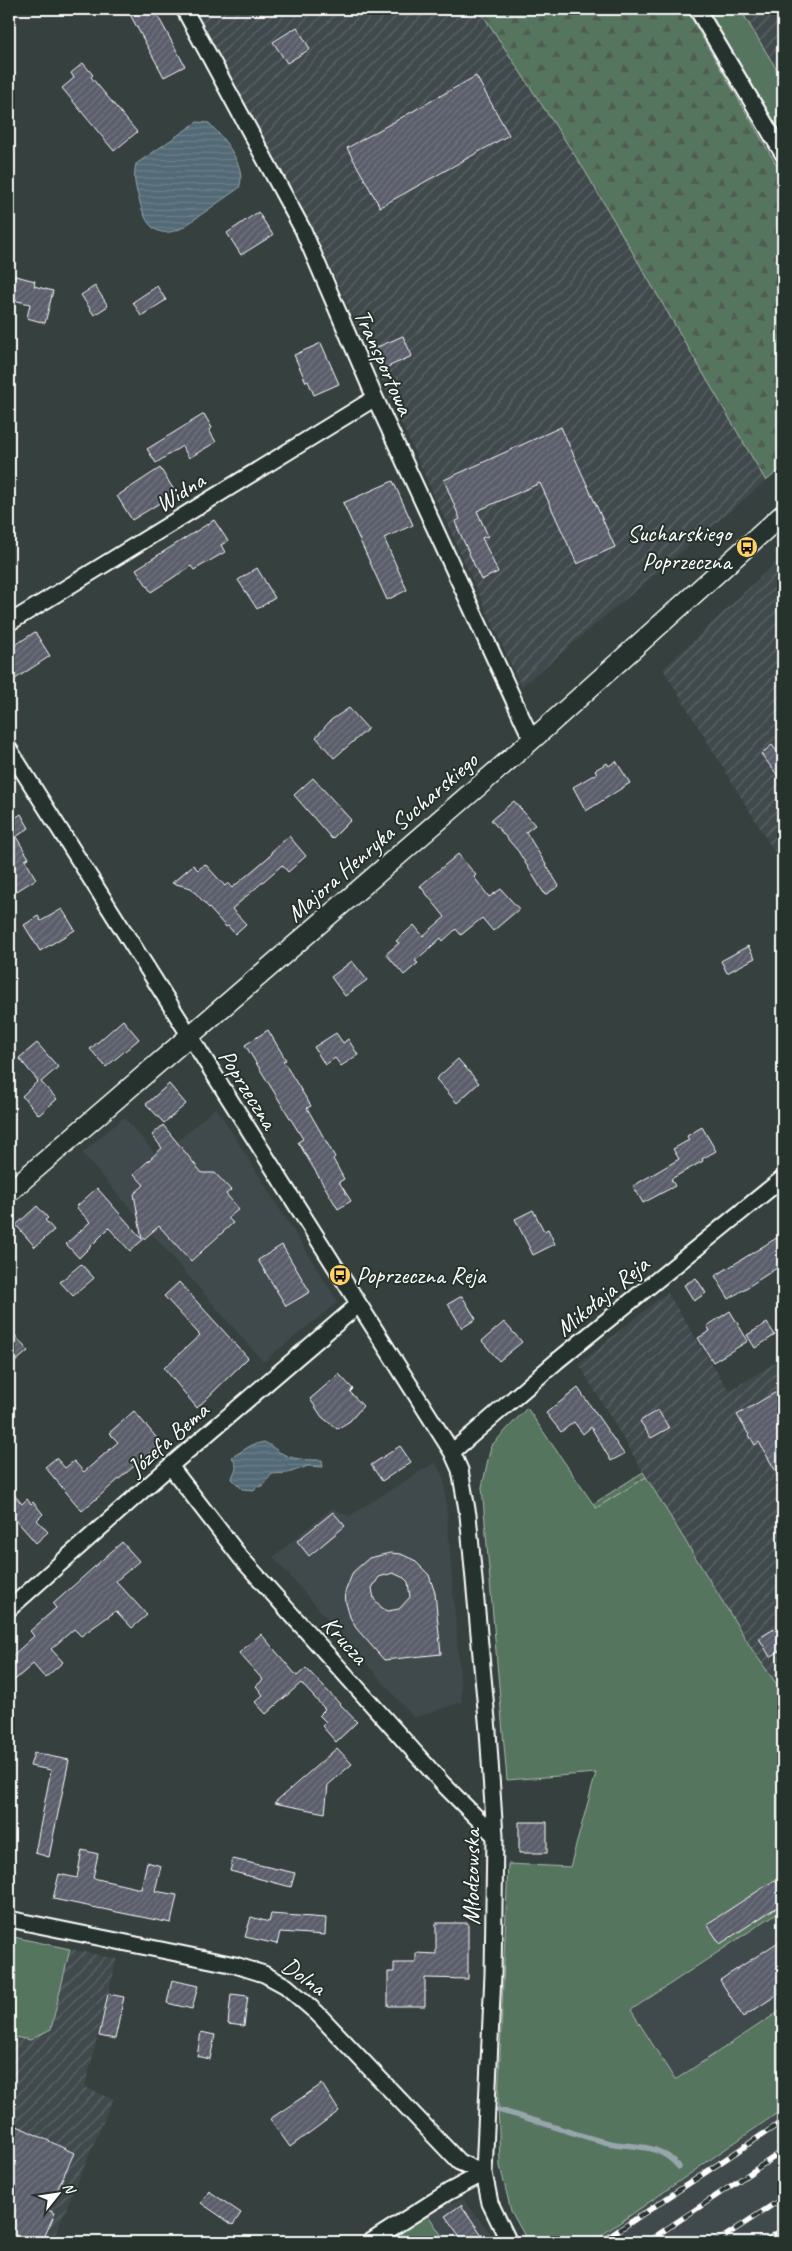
<svg xmlns="http://www.w3.org/2000/svg" width="792" height="2251" font-family="Caveat,sans-serif">
<style>
.built{fill:#41494c}
.industrial{fill:url(#industrial-furrows)}
.green{fill:#56755e;stroke:#aabaae}
.forest{fill:url(#forest-firs);stroke:#aabaae}
.water{fill:url(#water-rules);stroke:#97a6ad}
.lines{fill:none;stroke-linecap:round;stroke-linejoin:round}
.stream{stroke:#97a6ad;stroke-width:5.5}
.building{fill:url(#building-hatch);stroke:#fff;fill-rule:evenodd}
.minor-casing{stroke:#fff;stroke-width:19}
.tertiary-casing{stroke:#fff;stroke-width:22}
.minor{stroke:#26332d;stroke-width:15}
.tertiary{stroke:#26332d;stroke-width:19}
.rail-casing{stroke:#fff;stroke-width:5.5}
.rail{stroke:#26332d;stroke-width:4;stroke-dasharray:11;stroke-linecap:butt}
.labels{text-anchor:middle;stroke-width:4;stroke-linejoin:round;paint-order:stroke}
.street-label{font-size:24px;fill:#fff;stroke:#26332d}
.poi-label{font-size:24px;fill:#fff;stroke:#26332d;text-anchor:end}
</style>
<defs>
<pattern id="industrial-furrows" width="10" height="10" patternUnits="userSpaceOnUse" patternTransform="scale(1.25)"><rect width="10" height="10" fill="#41494c"/><path d="M-1 1l2-2M0 10L10 0M9 11l2-2" fill="none" stroke="#5e6467"/></pattern>
<pattern id="forest-firs" width="22" height="20" patternUnits="userSpaceOnUse" patternTransform="scale(1.25)"><rect width="22" height="20" fill="#56755e"/><path d="M5 1l3.5 6h-7zM16 11l3.5 6h-7z" fill="#505c53"/></pattern>
<pattern id="water-rules" width="6" height="5" patternUnits="userSpaceOnUse" patternTransform="scale(1.25)"><rect width="6" height="5" fill="#526a76"/><path d="M0 2.5h6" fill="none" stroke="#6c808b"/></pattern>
<pattern id="building-hatch" width="6" height="6" patternUnits="userSpaceOnUse" patternTransform="scale(1.25)"><rect width="6" height="6" fill="#5a5d6a"/><path d="M-1 1l2-2M0 6l6-6M5 7l2-2" fill="none" stroke="#737580"/></pattern>
</defs>
<rect width="100%" height="100%" fill="#36403f"/>
<filter id="ink" filterUnits="userSpaceOnUse"><feTurbulence type="fractalNoise" baseFrequency=".02" numOctaves="2"/><feDisplacementMap in="SourceGraphic" scale="10" xChannelSelector="R" yChannelSelector="G"/><feConvolveMatrix kernelMatrix="1 2 1 2 8 2 1 2 1" color-interpolation-filters="sRGB"/></filter>
<g filter="url(#ink)">
<path class="built" d="M216 1107 338 1302 263 1362 82 1153 124 1117 159 1158Z
M435 1462 444 1477 462 1702 414 1718 273 1557 332 1508 349 1516Z
M783 1909V2009L675 2080 631 2010Z
M783 2109V2242H592L715 2157Z
M463 2199 492 2235 497 2242H446L428 2215 443 2205Z"/>
<path class="industrial" d="M193 9H479L585 171 766 481 521 687 314 231Z
M740 9H783V80Z
M783 556V866L663 669Z
M667 1292 729 1391 783 1358V1693L753 1651 646 1477 579 1364Z
M70 1949 117 1959 85 2087 113 2099 52 2242H9V2036L30 2040 51 2029Z"/>
<path class="green" d="M708 9H740L783 80V136Z
M527 1408 596 1508 646 1477 753 1651 783 1693V1909L631 2010 675 2080 783 2009V2109L592 2242H528L511 2211 500 2166 498 2101 508 1864 570 1867 596 1773 507 1780 482 1487 491 1446Z
M9 1936 70 1949 51 2029 30 2040 9 2036Z
M428 2215 446 2242H387Z"/>
<path class="forest" d="M479 9H686L783 176V467L766 481 585 171Z
M643 1472 646 1477 596 1508 593 1504Z"/>
<path class="water" d="M197 122 209 123C223 138 248 166 239 188L182 228C155 241 145 223 139 199 135 186 133 177 136 164Z
M264 1442C272 1445 277 1452 285 1455 295 1460 310 1460 322 1460L323 1467 308 1466 288 1473 272 1474 262 1486 256 1487 255 1490 242 1489 232 1479C234 1468 240 1471 232 1457L252 1445Z"/>
<g class="lines">
<path class="stream" d="M498 2110C534 2119 569 2133 605 2142 632 2149 658 2141 679 2167"/>
</g>
<path class="building" d="M127 9H154L185 66 164 77Z
M297 27 310 49 287 63 273 42Z
M83 63 93 75 91 77 137 132 114 151 62 88 74 78 71 73Z
M476 76 509 135 380 207 347 148Z
M258 212 273 235 241 255 227 233Z
M12 275 35 281 34 286 53 291 45 323 27 318 30 304 9 299Z
M95 286 108 306 94 315 81 295Z
M157 286 166 300 141 316 133 302Z
M403 336 412 356 383 369 375 348Z
M321 343 339 384 314 395 308 381 306 382 294 355Z
M204 414 212 428 209 430 216 442 189 458 182 446 156 463 147 449Z
M561 427 615 547 577 564 540 483 477 511 488 536 482 538 498 572 481 580 455 522 460 519 444 480Z
M160 468 176 493 132 520 117 496Z
M393 481 413 525 384 538 407 590 387 600 343 503Z
M214 520 228 541 221 545 225 552 194 570 191 566 151 592 136 569Z
M257 568 275 598 257 609 238 580Z
M35 632 50 656 9 683V649Z
M349 708 368 729 334 758 316 737 331 720Z
M772 745 783 759V782L761 754Z
M616 761 630 783 586 811 573 787 597 773 595 770 607 763 609 766Z
M313 778 351 820 332 839 294 795Z
M514 801 535 825 526 832 559 886 545 895 518 851 491 820Z
M21 814 29 828 16 837 29 858 25 860 36 879 9 896V822Z
M289 836 306 856 288 872 282 865 232 909 246 924 235 934 228 926 226 927 191 888 172 883 193 865 198 870 205 864 225 886 228 883 232 888 272 854 271 852Z
M458 854 476 875 474 877 489 897 501 889 519 909 493 931 482 918 461 935 456 929 443 941 441 938 415 961 418 963 404 975 386 954 399 943 396 941 414 925 423 936 445 917 420 886Z
M62 909 75 930 40 951 24 925 38 916 41 921Z
M748 946 755 958 727 973 721 961Z
M352 961 367 980 345 996 331 977Z
M123 1020 139 1039 106 1067 90 1049Z
M268 1030 286 1060 283 1061 311 1106 307 1108 335 1157 333 1159 344 1179 339 1182 351 1201 338 1209 298 1142 303 1139 245 1045Z
M336 1033 343 1043 348 1039 358 1055 341 1066 335 1058 325 1065 314 1047Z
M37 1043 58 1067 41 1082 57 1099 39 1115 22 1096 38 1081 19 1058Z
M458 1059 479 1083 457 1103 436 1079Z
M169 1084 186 1104 164 1123 146 1104Z
M163 1125 202 1173H215L231 1190 226 1194 239 1209 228 1218 233 1223 191 1261 159 1226 130 1251 109 1228 79 1258 66 1244 90 1222 76 1207 97 1188 142 1239 134 1194 144 1185 134 1174 162 1148 152 1135Z
M702 1127 716 1151 702 1159 703 1161 671 1179 675 1186 643 1203 633 1186 679 1159 673 1149 689 1140 687 1136Z
M37 1206 48 1218 45 1220 54 1230 35 1247 16 1225Z
M533 1210 544 1231 548 1229 555 1244 533 1255 515 1219Z
M783 1234V1264L729 1299 715 1276Z
M282 1245 310 1292 286 1306 258 1260Z
M81 1264 94 1278 73 1296 60 1282Z
M696 1278 706 1293 694 1301 684 1285Z
M179 1282 248 1358 197 1408 164 1368 200 1335 164 1296Z
M462 1296 476 1319 462 1328 448 1304Z
M730 1311 748 1341 713 1362 698 1338 710 1331 707 1326Z
M504 1322 522 1342 499 1361 482 1341Z
M767 1323 775 1335 755 1348 747 1335Z
M9 1328 28 1351 9 1367Z
M339 1374 353 1389 350 1392 363 1406 350 1421 337 1429 322 1417 310 1399Z
M578 1388 624 1454 611 1461 591 1427 583 1434 574 1422 561 1432 546 1413Z
M783 1388V1484L759 1442 755 1445 737 1415Z
M658 1410 669 1428 651 1438 640 1421Z
M134 1411 161 1443 82 1511 45 1467 56 1458 65 1468 74 1461 84 1472 118 1442 109 1433Z
M400 1446 411 1462 382 1481 371 1465Z
M9 1489 22 1504 27 1499 31 1504 33 1502 43 1514 37 1520 48 1532 36 1543 9 1512Z
M333 1512 345 1526 309 1556 297 1541Z
M122 1542 139 1561 116 1581 147 1615 132 1628 116 1611 81 1636 74 1629 51 1649 63 1662 45 1678 33 1664 9 1685V1659L34 1636 30 1631 56 1608 53 1604Z
M390 1553 401 1554 414 1560 429 1575 435 1593 441 1654 384 1660 356 1628 350 1617 346 1603 345 1592 353 1572 369 1558ZM393 1573 404 1578 408 1582 410 1597 399 1609 388 1611 382 1608 374 1599 372 1588 379 1577Z
M783 1624V1649L770 1657 759 1638Z
M261 1634 297 1676 306 1668 357 1722 336 1742 322 1726 326 1722 319 1715 325 1709 301 1683 266 1714 255 1702 263 1695 256 1686 263 1680 239 1653Z
M337 1748 352 1764 328 1785 325 1813 274 1803Z
M34 1753 69 1760 49 1857 35 1853 51 1770 30 1766Z
M519 1822H547V1853H519Z
M82 1850 98 1854 93 1878 141 1889 147 1862 161 1866 155 1891 177 1895 171 1923 53 1899 59 1874 77 1878Z
M233 1859 295 1873 291 1887 230 1871Z
M775 1880 783 1892V1903L720 1944 707 1924Z
M271 1914 326 1918 325 1935 280 1932 277 1944 245 1937 251 1917 269 1922Z
M436 1923H468V1979L425 1978V2006H388V1972H394V1963H416V1953L436 1954Z
M783 1939V1991L743 2017 720 1980Z
M172 1980 198 1986 192 2009 167 2003Z
M108 1994 124 1997 115 2039 99 2036Z
M231 1994 248 1996 244 2026 228 2024Z
M201 2032 215 2035 210 2059 197 2056Z
M322 2084 339 2111 290 2147 270 2119Z
M9 2122 74 2153 48 2210 55 2213 42 2242H9Z
M209 2191 241 2213 233 2225 201 2203Z
M461 2205 487 2242H464L445 2216Z"/>
<g class="lines">
<g class="minor-casing">
<path id="minor" d="M184 9 303 230 375 398 532 740
M697 9 783 154
M9 623 375 398
M9 749 452 1452 460 1470 468 1515 488 1731 495 1836 493 1974 484 2173 490 2203 509 2242
M452 1452 557 1361 783 1178
M170 1466 241 1558 443 1784 495 1836
M9 1609 170 1466 358 1305
M9 1919 235 1965 264 1974 286 1986 317 2013 459 2162 484 2173
M370 2242 448 2192 484 2173"/>
</g>
<g class="tertiary-casing">
<path id="tertiary" d="M9 1192 532 740 783 514"/>
</g>
<use href="#minor" class="minor"/>
<use href="#tertiary" class="tertiary"/>
<g class="rail-casing">
<path id="rail" d="M601 2242 783 2121
M647 2242 783 2151
M716 2242 783 2198
M764 2242 783 2229"/>
</g>
<use href="#rail" class="rail"/>
</g>
</g>
<defs>
<g id="bus-disc" transform="scale(1.125)"><circle r="9.5" fill="#ffd166" stroke="#26332d"/><path d="M-5-6H5V4H4V6H2V4H-2V6H-4V4H-5ZM-3.5-4V0h7V-4ZM-3.5 1.2v1.5H-2V1.2ZM2 1.2v1.5H3.5V1.2Z" fill="#111"/></g>
</defs>
<g fill-rule="evenodd">
<use href="#bus-disc" x="747" y="547"/>
<use href="#bus-disc" x="340" y="1275"/>
</g>
<g class="labels">
<g class="street-label">
<text transform="translate(384 362) rotate(66)" y="8">Transportowa</text>
<text transform="translate(180 492) rotate(-32)" y="8">Widna</text>
<text transform="translate(382 837) rotate(-41)" y="8">Majora Henryka Sucharskiego</text>
<text transform="translate(248 1089) rotate(58)" y="8">Poprzeczna</text>
<text transform="translate(602 1296) rotate(-39)" y="8">Mikołaja Reja</text>
<text transform="translate(168 1439) rotate(-41)" y="8">Józefa Bema</text>
<text transform="translate(345 1640) rotate(48)" y="8">Krucza</text>
<text transform="translate(471 1877) rotate(-90)" y="8">Młodzowska</text>
<text transform="translate(304 1976) rotate(36)" y="8">Dolna</text>
</g>
<g class="poi-label">
<text x="731" y="541">Sucharskiego<tspan x="731" dy="28">Poprzeczna</tspan></text>
<text x="356" y="1283" text-anchor="start">Poprzeczna Reja</text>
</g>
</g>
<rect width="792" height="2251" fill="none" stroke="#26332d" stroke-width="30"/>
<rect x="15" y="15" width="762" height="2221" fill="none" stroke="#fff" stroke-width="2" filter="url(#ink)"/>
<g transform="translate(58 2194) rotate(60)" stroke="#26332d" stroke-width="4" paint-order="stroke">
<path d="M0-4L9 19L0 12L-9 19Z" fill="#ffffff"/>
<text y="-8" font-size="14" font-weight="bold" text-anchor="middle" fill="#ffffff">N</text>
</g>
</svg>
